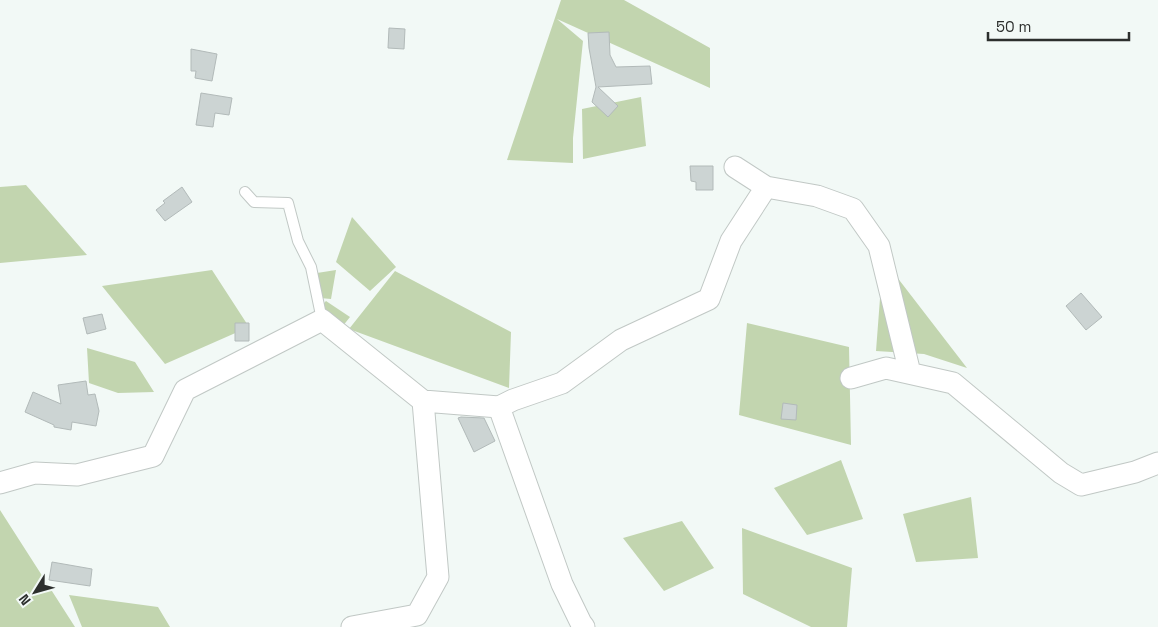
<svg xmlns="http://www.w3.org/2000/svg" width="1158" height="627" font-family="'Space Grotesk',sans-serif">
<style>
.green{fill:#c2d5af}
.building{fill:#ccd4d3;stroke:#b2bab9}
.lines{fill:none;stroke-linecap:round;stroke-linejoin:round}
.service-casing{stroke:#c1c8c5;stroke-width:12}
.minor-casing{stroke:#c1c8c5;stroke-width:23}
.service{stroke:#fff;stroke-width:10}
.minor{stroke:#fff;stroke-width:21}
</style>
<rect width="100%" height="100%" fill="#f2f9f6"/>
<path class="green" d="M561 0H624L710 48V88L557 19 583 41 573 138V163L507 160Z
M641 97 646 146 583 159 582 109Z
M26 185 87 255 0 263V187Z
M352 217 396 267 370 291 336 262Z
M883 259 967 368 924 354 876 351Z
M212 270 249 327 165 364 102 286Z
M336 270 331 299 320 298 317 273Z
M395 271 511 332 509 388 349 329Z
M326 301 350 317 342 327 317 310Z
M747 323 849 347 851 445 739 415Z
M87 348 135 362 154 392 118 393 89 383Z
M841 460 863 519 807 535 774 488Z
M971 497 978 558 916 562 903 514Z
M0 510 75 627H76H0Z
M682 521 714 568 664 591 623 538Z
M742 528 852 568 847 627H811L743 594Z
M69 595 158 607 170 627H82Z"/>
<path class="building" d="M389 28 405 29 404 49 388 48Z
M609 32 610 55 616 67 650 66 652 84 598 87 618 106 608 117 592 102 596 87 589 48 588 33Z
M191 49 217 54 212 81 195 78 196 71H191Z
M201 93 232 98 229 115 215 113 213 127 196 125Z
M690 166H713V190H696V182L691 181Z
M182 187 192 202 165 221 156 210 165 203 163 201Z
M1081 293 1102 317 1086 330 1066 306Z
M102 314 106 329 87 334 83 318Z
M235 323H249V341H235Z
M86 381 88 395 95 394 99 411 96 426 72 422 71 430 54 427V425L25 412 33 392 61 404 58 385Z
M783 403 797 405 796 420 781 419Z
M461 417 484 418 495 441 474 452 458 418Z
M52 562 92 569 90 586 49 580Z"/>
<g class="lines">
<g class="service-casing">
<path id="service" d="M245 192 254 202 288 203 298 241 311 267 322 320"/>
</g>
<g class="minor-casing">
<path id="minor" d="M735 167 766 187 817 196 853 209 879 246 910 373
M851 378 886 368 953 383 1061 473 1081 485 1135 472 1158 463
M0 483 35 473 77 475 153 456 185 390 322 320 423 401 499 407
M352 627 417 615 438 577 423 401
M584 627 581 623 562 584 499 407 513 400 562 383 621 340 709 299 731 241 766 187"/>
</g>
<use href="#service" class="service"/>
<use href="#minor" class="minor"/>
</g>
<g transform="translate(35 592) rotate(233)" stroke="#f2f9f6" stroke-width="4" paint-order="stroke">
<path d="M0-4L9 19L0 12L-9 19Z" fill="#2c2f2d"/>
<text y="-8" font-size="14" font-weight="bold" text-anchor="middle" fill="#2c2f2d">N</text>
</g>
<path d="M988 32v8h141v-8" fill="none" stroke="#2c2f2d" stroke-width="2.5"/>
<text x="996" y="32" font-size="15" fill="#2c2f2d" stroke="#f2f9f6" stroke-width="4" paint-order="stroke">50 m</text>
</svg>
